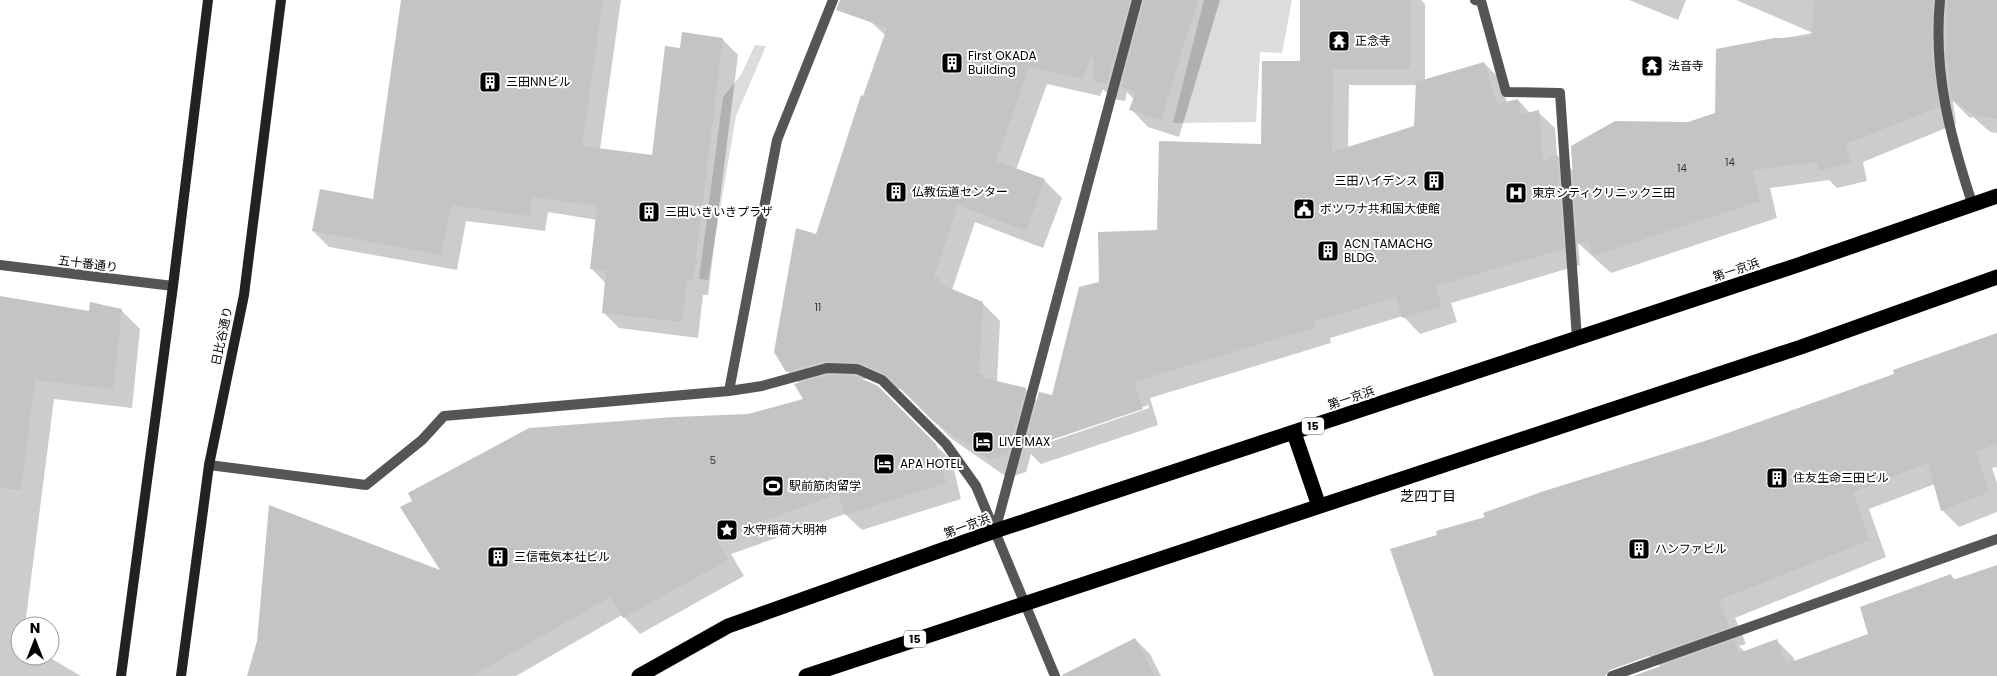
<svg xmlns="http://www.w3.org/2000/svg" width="1997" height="676" font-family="Poppins,'Noto Sans JP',sans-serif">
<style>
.green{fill:#dcdcdc}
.shadow{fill:#0003;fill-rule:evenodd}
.building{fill:#c4c4c4}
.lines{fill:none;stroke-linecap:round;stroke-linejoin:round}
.street{stroke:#555;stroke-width:10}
.secondary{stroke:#222;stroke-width:10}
.highway{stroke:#000;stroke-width:15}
.labels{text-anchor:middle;stroke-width:4;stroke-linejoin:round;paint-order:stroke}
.number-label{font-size:10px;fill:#313131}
.shield{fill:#fff;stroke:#4c4c4c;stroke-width:1}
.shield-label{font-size:11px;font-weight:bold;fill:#000}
.poi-label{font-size:12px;fill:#000;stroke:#fff;text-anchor:start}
.street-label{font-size:12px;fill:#000;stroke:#fff}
.neighbourhood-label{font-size:14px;fill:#000;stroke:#fff}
</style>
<rect width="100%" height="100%" fill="#fff"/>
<path class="green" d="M1204 0H1292L1282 53 1260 52 1256 122 1173 123Z
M755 45 766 46 736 116 708 280 699 279 723 97 741 75Z"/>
<path class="shadow" d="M402 0H621L600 149 653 156 681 49 722 39 738 55 708 295H703L698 338 619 328 603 312 606 284 591 268 597 220 548 212 545 231 466 221 457 270 329 247 313 231 374 201Z
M878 0H1220L1179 137 1148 127 1131 109 1134 99 1127 92 1125 101 1113 99 1103 89 1100 96 1047 84 1016 170 1044 180 1062 198 1043 248 975 222 952 290 982 303 1000 321 997 382 1025 389 1038 402 1053 396 1100 283 1158 231 1263 145 1302 63V0H1421L1425 4V80L1484 63 1500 79 1507 103 1518 100 1531 114 1538 112 1555 128 1557 155 1574 172 1688 123 1717 114V50L1813 33 1736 0H1997V133L1990 132 1973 117 1970 118 1953 101 1956 124 1863 162 1867 181 1837 188 1829 180 1770 188 1777 218 1611 273 1578 243 1580 265 1451 303 1457 322 1420 334 1403 316 1330 338 1331 343 1150 398 1158 425 1041 464 1031 454 1026 472 1008 478 952 439 904 391 876 379H860L877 387 952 461 961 499 862 530 845 514 731 554 744 576 640 634 622 615 516 676H251L443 572 749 415 805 400 800 384 787 371 816 236 886 36 871 22ZM1349 85H1417L1416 127 1348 149ZM1149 405V408L1047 443V440Z
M1629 0H1686L1678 20Z
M0 297 90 313 121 310 140 329 132 408 54 399 25 626H20V656H47L81 676H0Z
M1997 334V467L1992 468 1997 483V512L1959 527 1942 510 1935 484 1869 509 1886 557 1735 618 1746 644 1739 646 1745 652 1776 640 1793 657 1795 662 1869 634 1950 575 1956 580 1997 567V676H1655L1661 667 1649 656 1594 673 1595 676H1436L1439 536 1486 517 1896 375Z
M1135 639 1150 654 1161 676H1086Z"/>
<path class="building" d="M401 0H603L582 146 652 155 665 46 680 48 682 32 723 38 693 280 687 279 682 322 602 313 606 271 590 269 597 206 532 197 530 216 451 205 441 255 312 231 320 189 373 199Z
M840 0H1130L1107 84 1094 81 1093 51 1083 79 1029 67 996 161 1045 179 1026 231 958 205 934 276 940 279 938 283 983 302 979 374 985 375 984 378 1026 388 1008 454 990 460 933 421 887 375 860 363 825 361 786 372 774 352 796 228 816 234 861 95 863 96 887 28 836 10Z
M1144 0H1198L1161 120 1129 110 1136 91 1121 87Z
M1300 0H1410V69H1333L1332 152 1414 126 1416 82 1484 62 1497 104 1518 99 1522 114 1539 110 1543 162 1557 154 1564 249 1436 286 1442 306 1402 318 1396 297 1314 322 1316 327 1134 382 1143 409 1024 449 1039 392 1052 395 1079 287 1099 282 1098 232 1157 230 1159 141 1261 144 1262 61H1300Z
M1815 0H1933L1932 54 1939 107 1846 144 1851 163 1819 171 1817 162 1753 170 1760 201 1593 256 1588 241 1577 244 1571 146 1615 121 1688 122 1715 113 1716 49 1774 38 1811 37Z
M1947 0H1997V119L1971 114 1954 100 1952 101 1946 53Z
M0 296 89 311 90 302 122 309 113 389 35 380 21 490 0 488Z
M1997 333V444L1976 451 1989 492 1941 511 1928 463 1853 492 1870 540 1719 600 1729 627 1610 670 1605 676H1434L1390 549 1437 535 1436 531 1485 517 1483 513 1541 492 1711 439 1849 390 1894 374 1893 370Z
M828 375 855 376 878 386 936 444 946 483 845 515 838 494 716 538 728 560 623 618 610 597 472 676H247L257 641 269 505 440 570 400 507 412 501 408 493 529 428 674 417 748 414 803 399 794 384Z
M1997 565V676H1633L1734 640 1739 653 1777 639 1786 664 1868 634 1860 607 1951 574 1953 580Z
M1135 638 1155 676H1062V675Z"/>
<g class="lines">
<path class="street" d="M1475 0 1481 1 1506 92 1560 93 1577 339
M1940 0C1933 74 1950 136 1973 206
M0 265 173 286
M729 391 777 140 833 0
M209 465 366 485 422 440 444 416 729 391 762 386 827 368 857 369 882 380 946 444 976 486 1055 676
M995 531 1137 0
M1612 676 1997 539"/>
<path class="secondary" d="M121 676 173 286 208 0
M181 676 209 465 244 295 281 0"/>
<path class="highway" d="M1294 433 1319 506
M639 676 728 626 995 531 1798 265 1997 196
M806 676 1801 347 1997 277"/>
</g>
<defs>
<g id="temple-square" transform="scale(1.125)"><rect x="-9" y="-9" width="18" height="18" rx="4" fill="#000" stroke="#fff"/><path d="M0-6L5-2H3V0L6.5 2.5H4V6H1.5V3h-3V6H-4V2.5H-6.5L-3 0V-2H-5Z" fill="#fff"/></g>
<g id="building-square" transform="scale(1.125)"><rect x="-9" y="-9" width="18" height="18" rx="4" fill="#000" stroke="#fff"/><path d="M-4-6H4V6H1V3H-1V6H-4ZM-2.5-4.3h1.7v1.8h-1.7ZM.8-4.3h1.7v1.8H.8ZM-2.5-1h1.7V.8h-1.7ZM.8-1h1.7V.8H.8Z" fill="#fff"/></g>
<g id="hospital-square" transform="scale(1.125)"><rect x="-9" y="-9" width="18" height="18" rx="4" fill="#000" stroke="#fff"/><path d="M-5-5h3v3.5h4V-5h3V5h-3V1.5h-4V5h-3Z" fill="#fff"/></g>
<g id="civic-square" transform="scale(1.125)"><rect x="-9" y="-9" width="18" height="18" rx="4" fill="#000" stroke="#fff"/><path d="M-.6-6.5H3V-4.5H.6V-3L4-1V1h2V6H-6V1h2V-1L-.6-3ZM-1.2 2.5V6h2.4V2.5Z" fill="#fff"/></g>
<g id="hotel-square" transform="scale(1.125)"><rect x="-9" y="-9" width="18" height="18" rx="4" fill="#000" stroke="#fff"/><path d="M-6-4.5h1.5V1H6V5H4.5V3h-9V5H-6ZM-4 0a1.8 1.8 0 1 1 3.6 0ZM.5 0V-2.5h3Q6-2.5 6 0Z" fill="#fff"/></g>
<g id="stadium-square" transform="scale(1.125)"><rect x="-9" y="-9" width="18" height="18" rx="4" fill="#000" stroke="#fff"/><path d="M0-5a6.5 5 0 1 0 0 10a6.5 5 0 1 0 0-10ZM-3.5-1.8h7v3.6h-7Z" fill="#fff"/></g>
<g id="sight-square" transform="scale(1.125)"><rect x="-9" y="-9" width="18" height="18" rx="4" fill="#000" stroke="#fff"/><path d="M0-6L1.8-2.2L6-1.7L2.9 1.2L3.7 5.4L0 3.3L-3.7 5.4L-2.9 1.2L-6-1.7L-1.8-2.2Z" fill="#fff"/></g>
</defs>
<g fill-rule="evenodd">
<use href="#temple-square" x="1339" y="41"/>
<use href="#building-square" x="952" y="63"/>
<use href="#temple-square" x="1652" y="66"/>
<use href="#building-square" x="490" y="82"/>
<use href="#building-square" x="1434" y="181"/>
<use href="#building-square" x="896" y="192"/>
<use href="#hospital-square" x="1516" y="193"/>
<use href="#civic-square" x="1304" y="209"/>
<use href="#building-square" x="649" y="212"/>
<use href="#building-square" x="1328" y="251"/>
<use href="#hotel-square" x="983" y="442"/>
<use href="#hotel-square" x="884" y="464"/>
<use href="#building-square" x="1777" y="478"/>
<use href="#stadium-square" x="773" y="486"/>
<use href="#sight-square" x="727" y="530"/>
<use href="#building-square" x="1639" y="549"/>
<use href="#building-square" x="498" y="557"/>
</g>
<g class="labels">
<g class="number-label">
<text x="1730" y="166">14</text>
<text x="1682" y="172">14</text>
<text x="818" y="311">11</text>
<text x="713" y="464">5</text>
</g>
<g class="shield">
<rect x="1302" y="417.5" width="22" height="17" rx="4"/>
<rect x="904" y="630.5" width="22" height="17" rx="4"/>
</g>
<g class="shield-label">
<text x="1313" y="430">15</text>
<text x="915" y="643">15</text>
</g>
<g class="poi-label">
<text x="1355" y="45">正念寺</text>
<text x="968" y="60">First OKADA<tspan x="968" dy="14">Building</tspan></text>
<text x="1668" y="70">法音寺</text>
<text x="506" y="86">三田NNビル</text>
<text x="1418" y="185" text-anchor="end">三田ハイデンス</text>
<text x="912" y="196">仏教伝道センター</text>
<text x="1532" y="197">東京シティクリニック三田</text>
<text x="1320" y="213">ボツワナ共和国大使館</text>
<text x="665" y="216">三田いきいきプラザ</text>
<text x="1344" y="248">ACN TAMACHG<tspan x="1344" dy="14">BLDG.</tspan></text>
<text x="999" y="446">LIVE MAX</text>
<text x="900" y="468">APA HOTEL</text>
<text x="1793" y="482">住友生命三田ビル</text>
<text x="789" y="490">駅前筋肉留学</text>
<text x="743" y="534">水守稲荷大明神</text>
<text x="1655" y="553">ハンファビル</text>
<text x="514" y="561">三信電気本社ビル</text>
</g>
<g class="street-label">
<text transform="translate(88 264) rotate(7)" y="4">五十番通り</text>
<text transform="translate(1736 270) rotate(-18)" y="4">第一京浜</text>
<text transform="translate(222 336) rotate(-78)" y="4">日比谷通り</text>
<text transform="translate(1351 398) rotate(-18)" y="4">第一京浜</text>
<text transform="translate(967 526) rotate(-20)" y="4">第一京浜</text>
</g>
<g class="neighbourhood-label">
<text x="1428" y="501">芝四丁目</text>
</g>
</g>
<g transform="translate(35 641)"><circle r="24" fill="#ffffff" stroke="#999999"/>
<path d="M0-4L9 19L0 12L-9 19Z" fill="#000000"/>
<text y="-8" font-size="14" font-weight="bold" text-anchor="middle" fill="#000000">N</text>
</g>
</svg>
